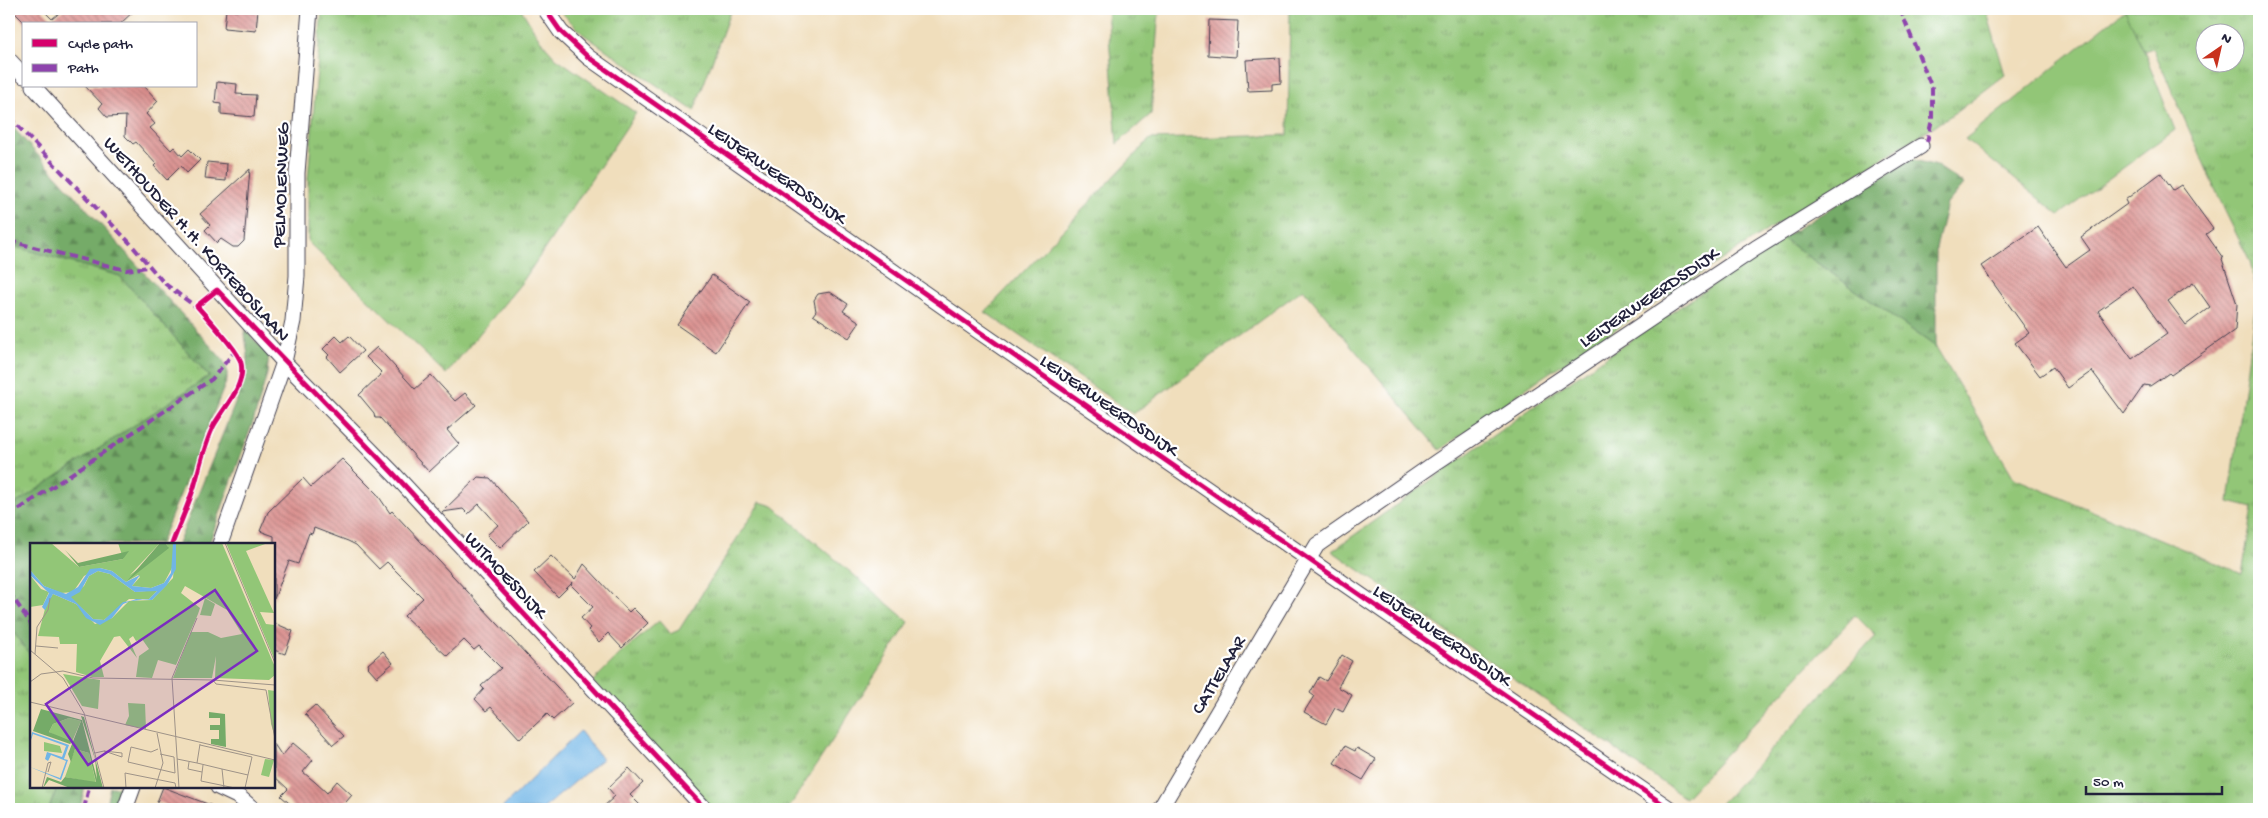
<svg xmlns="http://www.w3.org/2000/svg" width="2268" height="818" font-family="'Gochi Hand',sans-serif">
<style>
.grass{fill:url(#grass-tufts);stroke:#5a7459;fill-rule:evenodd}
.forest{fill:url(#forest-firs);stroke:#4c6652}
.park{fill:#92c677;stroke:#5a7459}
.water{fill:#70b5e6;stroke:#496c90}
.building{fill:url(#building-back-hatch);fill-rule:evenodd}
.lines{fill:none;stroke-linecap:round;stroke-linejoin:round}
.street-casing{stroke:#413e4e;stroke-width:17}
.street{stroke:#fff;stroke-width:15}
.quiet{stroke:#8e44ad;stroke-width:4;stroke-dasharray:8 4;stroke-linecap:butt}
.cycleway-casing{stroke:#fff;stroke-width:8}
.cycleway{stroke:#d6006c;stroke-width:5}
.labels{text-anchor:middle;stroke-width:4.5;stroke-linejoin:round;paint-order:stroke}
.street-label{font-size:19px;fill:#22223b;stroke:#fff}
.inset-road{fill:none;stroke:#9e9388;stroke-width:1}
.view{fill:#7b2cbf;fill-opacity:0.15;stroke:#7b2cbf;stroke-width:2.5}
.inset-edge{fill:none;stroke:#22223b;stroke-width:2.5}
</style>
<defs>
<pattern id="grass-tufts" width="24" height="20" patternUnits="userSpaceOnUse" patternTransform="scale(1.25)"><rect width="24" height="20" fill="#92c677"/><path d="M3 7l-1-3M5 7V3M7 7l1-3M15 17l-1-3M17 17v-4M19 17l1-3" fill="none" stroke="#77a063"/></pattern>
<pattern id="forest-firs" width="22" height="20" patternUnits="userSpaceOnUse" patternTransform="scale(1.25)"><rect width="22" height="20" fill="#75ab68"/><path d="M5 1l3.5 6h-7zM16 11l3.5 6h-7z" fill="#608b57"/></pattern>
<pattern id="building-back-hatch" width="6" height="6" patternUnits="userSpaceOnUse" patternTransform="scale(1.25)"><rect width="6" height="6" fill="#da8f8d"/><path d="M-1 5l2 2M0 0l6 6M5-1l2 2" fill="none" stroke="#b07474"/></pattern>
</defs>
<rect width="100%" height="100%" fill="#fff"/>
<filter id="ink" filterUnits="userSpaceOnUse"><feTurbulence type="fractalNoise" baseFrequency=".02" numOctaves="2"/><feDisplacementMap in="SourceGraphic" scale="10" xChannelSelector="R" yChannelSelector="G"/><feConvolveMatrix kernelMatrix="1 2 1 2 8 2 1 2 1" color-interpolation-filters="sRGB"/></filter>
<filter id="wash" filterUnits="userSpaceOnUse"><feTurbulence type="fractalNoise" baseFrequency=".0096" numOctaves="4" result="noise"/><feDisplacementMap in="SourceGraphic" scale="20" xChannelSelector="R" yChannelSelector="G"/><feGaussianBlur stdDeviation="1.12" result="paint"/><feColorMatrix in="noise" values="0 0 0 0 0 0 0 0 0 0 0 0 0 0 0 0 0 1.4 0 .05"/><feComposite in="paint" operator="in"/></filter>
<g filter="url(#wash)">
<rect width="100%" height="100%" fill="#f0debc"/>
<path class="grass" d="M322 9H521L540 40 556 58 636 113 523 281 446 374 308 242V179Z
M558 9H731L694 111 583 34Z
M1107 9H1159L1151 114 1117 144Z
M1290 9H1986L2005 75 1955 113 1769 229 1538 380 1440 450 1303 289 1133 414 985 312 1150 139 1288 135Z
M2124 9H2259V809H1716L1876 636 1855 615 1685 798 1332 551 1554 392 1782 238 1936 347 2014 478 2242 574 2253 508 2229 502 2257 293 2250 262 2224 209 2153 48 2144 51ZM2206 32H2236V62H2206Z
M9 245 120 276 209 376 9 508Z
M760 502 773 506 909 622 788 809H713L592 682 620 654 659 621 670 634 679 630Z
M9 626 31 656V787H57L49 809H9Z"/>
<path class="forest" d="M9 123 223 360 227 370V380L160 544H31V656L9 626V508L209 376 120 276 9 245Z
M1911 159 1937 166 1964 184 1947 204 1936 248V347L1782 238Z
M244 329 269 355 267 374 255 416 209 544H178L241 389 248 356Z
M57 787H85L80 809H49Z
M110 787H122L114 809H105Z"/>
<path class="park" d="M2125 10 2144 51 2175 130 2059 215 1965 139Z"/>
<path class="water" d="M580 731 602 759 543 809H501Z"/>
<g id="blocks">
<path class="building" d="M11 9H42L52 19 64 9H136L120 24H26Z
M237 9H258L256 31 224 28 226 10 237 11Z
M1209 20 1238 21 1236 57 1208 55Z
M1280 58 1281 83 1272 84V90L1248 91 1246 60Z
M217 82 237 84 236 94 256 95 254 117 221 114V104L215 103Z
M85 86H144L158 101 146 114 155 124 150 128 171 150 174 147 182 156 189 149 200 160 187 173 181 166 167 180 154 166 156 164 136 142 133 144 125 136 126 116 107 117 99 108 102 104Z
M207 162 227 164 226 181 205 179Z
M250 169 244 241 238 247H233L221 239 217 243 205 230 210 225 200 214Z
M2161 173 2173 190 2181 185 2213 229 2206 234 2223 258 2222 259 2237 304 2235 330 2171 375 2169 373 2150 386 2144 385 2124 414 2092 371 2068 388 2053 367 2040 376 2015 343 2029 333 1981 266 2038 227 2066 267 2090 250 2081 237 2127 204 2125 200ZM2193 283 2210 307 2186 325 2168 301ZM2133 286 2167 334 2132 359 2098 311Z
M712 275 750 302 716 352 677 325Z
M830 292 848 304 843 311 860 322 849 338 813 315 816 311 814 300 818 294Z
M336 336 342 342 349 336 363 351 340 372 327 357 329 355 323 349Z
M377 347 415 389 431 375 455 401 465 393 476 405 447 430 459 444 429 472 380 418H375L374 413 359 395 382 373 366 357Z
M342 459 377 494 390 513 392 511 572 703 553 720 547 714 520 739 491 707 486 711 475 699 484 689 481 686 501 668 479 646 474 650 464 640 447 656 404 616 423 598 387 562 379 569 356 545 348 541 314 528 312 534 309 533 298 564 289 561 274 599V536L260 531 268 512 303 478 311 487Z
M478 477 490 478 528 521 500 548 487 535 498 525 479 504 468 514 463 509 442 512Z
M551 556 575 579 584 564 629 612 633 608 648 623 622 648 608 633 599 642 588 630 590 628 581 618 593 607 571 585 573 582 558 597 534 572Z
M274 623 293 631 285 654 274 650Z
M383 651 393 663 377 677 368 667 369 666 368 664Z
M1342 655 1352 661 1338 687 1352 695 1343 712 1335 708 1326 724 1304 712 1314 696 1310 693 1319 677 1326 681Z
M315 705 344 736 333 745 305 714Z
M293 743 313 760 303 772 315 782 327 793 337 781 352 795 340 809H296L281 796 288 789 274 776V744L282 756Z
M1345 746 1355 751 1357 748 1376 759 1363 780 1334 763Z
M629 768 643 783 630 795 644 809H601L615 796 608 788Z
M163 787 218 808 217 809H165L166 805 157 802Z"/>
</g>
</g>
<g filter="url(#ink)">
<use href="#blocks" fill-opacity="0" stroke="#413e4e" stroke-width="1"/>
<g class="lines">
<g class="street-casing">
<path id="street" d="M545 9 561 32 588 57 974 328 1670 809
M9 60 24 76
M33 86 284 362 393 473 705 809
M220 544 284 362 293 321 297 276V173L310 9
M218 787 239 797 253 809
M125 809 133 787
M1160 809 1317 545 1438 461 1756 248 1921 146"/>
</g>
<use href="#street" class="street"/>
<path class="quiet" d="M1900 9 1932 88V119L1927 142
M9 117 129 242 164 283 200 310
M9 241 126 270 148 267
M9 516 212 379 235 351
M9 592 31 624
M84 809 89 787"/>
<g class="cycleway-casing">
<path id="cycleway" d="M545 9 561 32 588 57 974 328 1670 809
M172 544C179 525 188 506 194 487 200 466 204 445 214 425 224 407 246 386 241 363 239 351 206 317 197 306L217 290 393 473 705 809"/>
</g>
<use href="#cycleway" class="cycleway"/>
</g>
</g>
<g class="labels">
<g class="street-label">
<text transform="translate(778 172) rotate(35)" y="7">LEIJERWEERDSDIJK</text>
<text transform="translate(279 185) rotate(-88)" y="7">PELMOLENWEG</text>
<text transform="translate(198 238) rotate(48)" y="7">WETHOUDER H.H. KORTEBOSLAAN</text>
<text transform="translate(1648 296) rotate(-34)" y="7">LEIJERWEERDSDIJK</text>
<text transform="translate(1110 404) rotate(35)" y="7">LEIJERWEERDSDIJK</text>
<text transform="translate(507 574) rotate(47)" y="7">WITMOESDIJK</text>
<text transform="translate(1443 634) rotate(35)" y="7">LEIJERWEERDSDIJK</text>
<text transform="translate(1217 674) rotate(-59)" y="7">CATTELAAR</text>
</g>
</g>
<g transform="translate(30 543)">
<rect width="245" height="245" fill="#f0debc"/>
<path d="M0 0H21L49 24 93 16 95 10 92 12 88 0H130L100 32 138 4 135 0H143V23L134 40 121 45 102 43 110 34 108 32 96 39 82 28 70 25 54 33 43 49 31 50 14 43 0 27ZM146 0H192L245 124V132L239 137 185 135 186 113 182 135H143L161 89H178L191 95 212 91 197 67 155 43 151 50 170 65 168 71 146 122 128 117 122 135 106 134 109 113 119 106 112 96 106 98 103 93 99 96 107 115 90 93 84 94 70 118 74 134H62L46 129 47 101H30L29 94 8 93 16 62 23 51 46 61 65 81 82 75 99 58 122 57 143 35ZM196 0H238L216 8 244 70 230 69 236 81 245 82V118ZM68 28 80 31 105 49 128 47 119 56H99L74 77 63 76 40 54 54 43 59 33ZM0 32 11 46 19 49 13 62 0 64ZM33 131 70 137 68 166 52 163ZM238 147 245 148V194L241 181ZM98 160 115 161 116 186 95 182 99 173ZM39 175 51 178 41 201 19 189 23 181ZM14 199 30 203 32 210 14 208ZM45 206 59 210 66 240 35 234ZM235 216 244 217 239 234 231 232Z" fill="#92c677"/>
<path d="M130 0H135L139 5 97 38ZM35 7 48 20 99 8 93 16 49 24ZM11 166 52 177 67 236 65 216 51 173 54 174 73 245H40L19 237 13 245 17 234 31 239 35 234 66 239 59 210 45 206 41 219 38 211 51 178 39 175 23 181 19 189 41 198 40 201 3 188ZM179 169 195 171 196 204 181 201V196H189V187H180V182H190V175H179Z" fill="#75ab68"/>
<path d="M175 55 185 61 181 73 170 72Z" fill="#92c677"/>
<path d="M143 0H146V26L137 42 122 57 106 56 93 61 82 75 70 82 56 75 46 61 23 51 15 67 12 64 19 50 0 32V27L14 43 36 51 48 44 60 26 70 25 82 28 96 39 110 32 102 43 121 45 134 40 141 30ZM68 28 80 31 105 49 127 48 119 56 93 59 74 77 63 76 41 54 50 49 59 33ZM2 189 39 202 34 216 38 217 31 237 0 224 30 235 36 218 21 212 18 218 15 216 17 209 32 214 36 203 3 191 0 200Z" fill="#70b5e6" fill-rule="evenodd"/>
<path class="inset-road" d="M195 0 245 120M6 103 28 105M0 107 33 135 54 170 74 245M5 111 7 84 18 67 20 55M183 137 186 141 236 147 245 196M0 139 11 131 33 128 63 135 183 137 245 142M0 159 245 217M170 201 167 220 192 226 194 245M170 202 222 214 215 245M128 206 121 209 101 204 98 219 145 230 144 214 130 211M65 210 74 208 92 214V210L74 208M147 216 167 220M159 219 158 226 172 229M173 222 171 238 205 245M192 226 218 232M12 245 18 220 21 219 18 229M96 245 95 230 145 240 146 245M125 245 133 220 127 190M149 245 142 135 167 75"/>
<path class="view" d="M185 47 227 108 58 222 16 161Z"/>
<rect width="245" height="245" class="inset-edge"/>
</g>
<rect width="2268" height="818" fill="none" stroke="#fff" stroke-width="30"/>
<rect x="22" y="22" width="175" height="65" fill="#ffffff" stroke="#a7a7b1"/>
<rect x="32" y="39" width="25" height="8" fill="#d6006c" stroke="#a7a7b1"/>
<text x="68" y="48" font-size="15" fill="#22223b">Cycle path</text>
<rect x="32" y="64" width="25" height="8" fill="#8e44ad" stroke="#a7a7b1"/>
<text x="68" y="72" font-size="15" fill="#22223b">Path</text>
<g transform="translate(2220 48) rotate(34)"><circle r="24" fill="#ffffff" stroke="#a7a7b1"/>
<path d="M0-4L9 19L0 12L-9 19Z" fill="#c8321e"/>
<text y="-8" font-size="14" font-weight="bold" text-anchor="middle" fill="#22223b">N</text>
</g>
<path d="M2086 786v8h136v-8" fill="none" stroke="#22223b" stroke-width="2.5"/>
<text x="2093" y="786" font-size="15" fill="#22223b" stroke="#ffffff" stroke-width="4" paint-order="stroke">50 m</text>
</svg>
